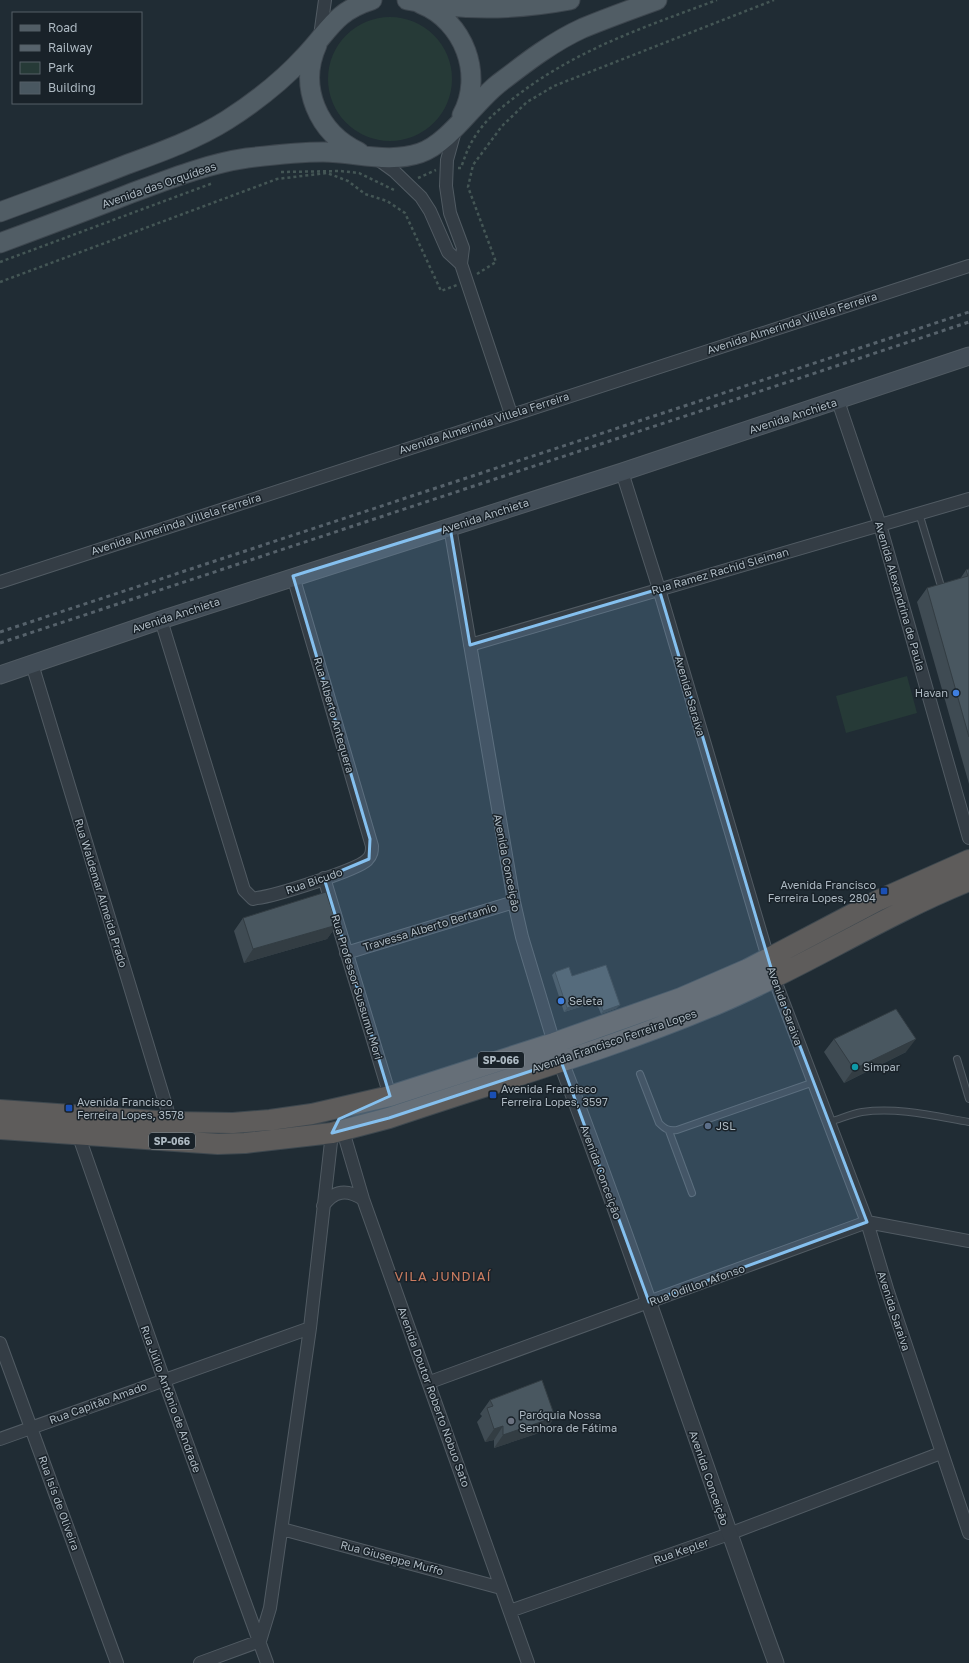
<svg xmlns="http://www.w3.org/2000/svg" width="969" height="1663" font-family="'Golos Text',sans-serif">
<style>
.green{fill:#263a37}
.lines{fill:none;stroke-linecap:round;stroke-linejoin:round}
.service-casing{stroke:#515b63;stroke-width:8}
.minor-casing{stroke:#515b63;stroke-width:14}
.tertiary-casing{stroke:#515b63;stroke-width:17}
.secondary-casing{stroke:#515b63;stroke-width:19}
.primary-casing{stroke:#3d464e;stroke-width:21}
.trunk-casing{stroke:#3e484f;stroke-width:22}
.path{stroke:#445655;stroke-width:2.5;stroke-dasharray:3 3;stroke-linecap:butt}
.service{stroke:#343d45;stroke-width:6}
.minor{stroke:#343d45;stroke-width:12}
.tertiary{stroke:#343d45;stroke-width:15}
.secondary{stroke:#424d57;stroke-width:17}
.primary{stroke:#515d65;stroke-width:19}
.trunk{stroke:#5e5c5b;stroke-width:20}
.rail{stroke:#56626b;stroke-width:3;stroke-dasharray:4 4;stroke-linecap:butt}
.wall{fill:#3f4b53}
.shaded-wall{fill:#333d43}
.building{fill:#495760;stroke:#333d43}
.marked{fill:#85c0ef;fill-opacity:0.2;stroke:#85c0ef;stroke-width:3;stroke-linejoin:round}
.shop-dot{fill:#3f7fe0;stroke:#192229;stroke-width:1.5}
.transit-dot{fill:#1a4fb4;stroke:#192229;stroke-width:1.5}
.culture-dot{fill:#0f9aa8;stroke:#192229;stroke-width:1.5}
.service-dot{fill:#5c6f8a;stroke:#192229;stroke-width:1.5}
.worship-dot{fill:#6b7280;stroke:#192229;stroke-width:1.5}
.labels{text-anchor:middle;stroke-width:3;stroke-linejoin:round;paint-order:stroke}
.shield{fill:#192229;stroke:#818c94;stroke-width:1}
.shield-label{font-size:10px;font-weight:bold;fill:#adb9c2}
.street-label{font-size:11px;fill:#adb9c2;stroke:#192229}
.poi-label{font-size:11px;fill:#adb9c2;stroke:#192229;text-anchor:start}
.quarter-label{font-size:13px;letter-spacing:1px;fill:#ca7c60;stroke:#192229}
</style>
<rect width="100%" height="100%" fill="#202c34"/>
<path class="green" d="M328 79a62 62 0 1 1 124 0a62 62 0 1 1-124 0Z
M907 676 917 713 846 733 836 696Z"/>
<g class="lines">
<g class="service-casing">
<path id="service" d="M919 513 940 583
M957 1059 969 1099
M640 1074 659 1123C665 1129 668 1131 677 1130L814 1082
M829 1122C840 1119 851 1114 862 1112 898 1107 934 1116 969 1122
M669 1131 692 1193"/>
</g>
<g class="minor-casing">
<path id="minor" d="M320 36 325 0
M455 131 447 160 446 186 450 213 463 248 461 264 511 414
M376 158 394 171 421 197 430 211 448 252 461 264
M838 401 880 525 969 838
M622 472 659 589 774 978 867 1222 888 1292 969 1533
M450 527 514 902 522 937 554 1043
M0 582 969 266
M161 620 244 890 253 899 257 898C275 896 357 870 367 860 372 855 372 851 372 846L293 576
M470 645 969 499
M32 664 171 1122
M324 878 390 1096
M346 953 514 902
M343 1131 363 1199 528 1663
M78 1134 164 1380 267 1663
M323 1206C334 1190 347 1189 363 1199
M0 1343 117 1663
M430 1382 867 1222 969 1241
M0 1439 310 1328
M282 1529 501 1588
M510 1611 729 1534 941 1453
M200 1663 260 1641 270 1608 310 1328 332 1133"/>
</g>
<g class="tertiary-casing">
<path id="tertiary" d="M557 1052C635 1254 702 1460 776 1663"/>
</g>
<g class="secondary-casing">
<path id="secondary" d="M0 675 161 620 622 472 969 356"/>
</g>
<g class="primary-casing">
<path id="primary" d="M407 0C460 11 517 10 570 0
M421 4C464 21 484 75 462 115
M317 45C298 87 318 133 359 152
M0 212C43 196 85 181 128 164 161 152 197 139 227 120 255 102 282 81 304 57 330 30 334 12 372 0
M0 243C43 227 86 211 129 194 167 180 206 164 247 158 272 155 297 152 323 152 355 152 388 164 420 153 449 143 473 104 498 84 524 64 552 42 583 28 607 18 632 9 657 0"/>
</g>
<g class="trunk-casing">
<path id="trunk" d="M0 1110 171 1122 233 1123 270 1120 312 1114 390 1096 554 1043 681 998 748 969 879 900 969 860
M0 1129 218 1144 245 1143 332 1133 389 1118C498 1081 611 1049 717 1004 803 968 882 916 969 881"/>
</g>
<path class="path" d="M458 168H461C465 156 469 145 476 135 486 119 501 108 515 97 577 49 645 27 717 0
M281 172 340 171 359 173 394 190
M418 178 436 170
M0 262 213 183
M477 274 496 262 468 187 473 165 502 126 527 102 554 86 774 0
M0 282 277 179 327 173 348 181 365 194 387 201 405 213 441 291 457 285"/>
<use href="#service" class="service"/>
<use href="#minor" class="minor"/>
<use href="#tertiary" class="tertiary"/>
<use href="#secondary" class="secondary"/>
<use href="#primary" class="primary"/>
<use href="#trunk" class="trunk"/>
<path class="rail" d="M0 632 969 312
M0 643 969 322"/>
</g>
<path class="wall" d="M969 569V784L917 602 927 588 960 579 966 570Z
M243 918 337 925 327 939 244 963 234 931Z
M555 972 572 976 617 1008 601 1014 596 1002 564 1012 552 975Z
M834 1039 906 1052 844 1083 824 1052Z
M490 1400 545 1431 494 1448V1440L485 1442 477 1422 482 1416 480 1414Z"/>
<path class="shaded-wall" d="M337 925 327 939 244 963 253 949Z
M599 998 596 1002 564 1012 567 1008Z
M620 1005 617 1008 601 1014 603 1011Z
M916 1039 906 1052 844 1083 854 1069Z
M555 1417 545 1431 494 1448 503 1435Z
M503 1426 494 1440 485 1442 494 1429Z"/>
<path class="building" d="M969 569V737L927 588 968 576 966 570Z
M326 892 337 925 253 949 243 918Z
M606 965 620 1005 603 1011 599 998 567 1008 555 972 569 967 572 976Z
M896 1009 916 1039 854 1069 834 1039Z
M542 1380 555 1417 503 1435V1426L494 1429 487 1408 493 1406 490 1400Z"/>
<path class="marked" d="M450 527 470 645 659 589 774 978 867 1222 649 1302 561 1061 389 1118 332 1133 339 1119 390 1096 324 878 369 859 370 839 293 576Z"/>
<g class="shop-dot">
<circle cx="956" cy="693" r="4"/>
<circle cx="561" cy="1001" r="4"/>
</g>
<g class="transit-dot">
<rect x="880" y="887" width="8" height="8" rx="2"/>
<rect x="489" y="1091" width="8" height="8" rx="2"/>
<rect x="65" y="1104" width="8" height="8" rx="2"/>
</g>
<circle class="culture-dot" cx="855" cy="1067" r="4"/>
<circle class="service-dot" cx="708" cy="1126" r="4"/>
<circle class="worship-dot" cx="511" cy="1421" r="4"/>
<g class="labels">
<g class="shield">
<rect x="478" y="1052" width="46" height="16" rx="3"/>
<rect x="149" y="1133" width="46" height="16" rx="3"/>
</g>
<g class="shield-label">
<text x="501" y="1064">SP-066</text>
<text x="172" y="1145">SP-066</text>
</g>
<g class="street-label">
<text transform="translate(159 185) rotate(-19)" y="4">Avenida das Orquídeas</text>
<text transform="translate(792 323) rotate(-18)" y="4">Avenida Almerinda Villela Ferreira</text>
<text transform="translate(793 416) rotate(-18)" y="4">Avenida Anchieta</text>
<text transform="translate(484 423) rotate(-18)" y="4">Avenida Almerinda Villela Ferreira</text>
<text transform="translate(485 516) rotate(-18)" y="4">Avenida Anchieta</text>
<text transform="translate(176 524) rotate(-18)" y="4">Avenida Almerinda Villela Ferreira</text>
<text transform="translate(720 571) rotate(-16)" y="4">Rua Ramez Rachid Sleiman</text>
<text transform="translate(900 596) rotate(74)" y="4">Avenida Alexandrina de Paula</text>
<text transform="translate(176 615) rotate(-18)" y="4">Avenida Anchieta</text>
<text transform="translate(690 696) rotate(74)" y="4">Avenida Saraiva</text>
<text transform="translate(334 715) rotate(74)" y="4">Rua Alberto Antequera</text>
<text transform="translate(507 863) rotate(79)" y="4">Avenida Conceição</text>
<text transform="translate(314 881) rotate(-19)" y="4">Rua Bicudo</text>
<text transform="translate(101 893) rotate(73)" y="4">Rua Waldemar Almeida Prado</text>
<text transform="translate(430 927) rotate(-17)" y="4">Travessa Alberto Bertamio</text>
<text transform="translate(357 987) rotate(73)" y="4">Rua Professor Sussumu Mori</text>
<text transform="translate(785 1006) rotate(70)" y="4">Avenida Saraiva</text>
<text transform="translate(614 1041) rotate(-19)" y="4">Avenida Francisco Ferreira Lopes</text>
<text transform="translate(601 1172) rotate(70)" y="4">Avenida Conceição</text>
<text transform="translate(697 1285) rotate(-20)" y="4">Rua Odillon Afonso</text>
<text transform="translate(894 1311) rotate(72)" y="4">Avenida Saraiva</text>
<text transform="translate(434 1397) rotate(70)" y="4">Avenida Doutor Roberto Nobuo Sato</text>
<text transform="translate(171 1399) rotate(70)" y="4">Rua Júlio Antônio de Andrade</text>
<text transform="translate(98 1403) rotate(-20)" y="4">Rua Capitão Amado</text>
<text transform="translate(709 1478) rotate(71)" y="4">Avenida Conceição</text>
<text transform="translate(59 1503) rotate(70)" y="4">Rua Isís de Oliveira</text>
<text transform="translate(681 1551) rotate(-19)" y="4">Rua Kepler</text>
<text transform="translate(392 1558) rotate(15)" y="4">Rua Giuseppe Muffo</text>
</g>
<g class="poi-label">
<text x="948" y="697" text-anchor="end">Havan</text>
<text x="876" y="889" text-anchor="end">Avenida Francisco<tspan x="876" dy="13">Ferreira Lopes, 2804</tspan></text>
<text x="569" y="1005">Seleta</text>
<text x="863" y="1071">Simpar</text>
<text x="501" y="1093">Avenida Francisco<tspan x="501" dy="13">Ferreira Lopes, 3597</tspan></text>
<text x="77" y="1106">Avenida Francisco<tspan x="77" dy="13">Ferreira Lopes, 3578</tspan></text>
<text x="716" y="1130">JSL</text>
<text x="519" y="1419">Paróquia Nossa<tspan x="519" dy="13">Senhora de Fátima</tspan></text>
</g>
<g class="quarter-label">
<text x="443" y="1281">VILA JUNDIAÍ</text>
</g>
</g>
<rect x="12" y="12" width="130" height="92" fill="#192229" stroke="#545e66"/>
<rect x="20" y="25" width="20" height="6" fill="#515d65" stroke="#545e66"/>
<text x="48" y="32" font-size="12" fill="#adb9c2">Road</text>
<rect x="20" y="45" width="20" height="6" fill="#56626b" stroke="#545e66"/>
<text x="48" y="52" font-size="12" fill="#adb9c2">Railway</text>
<rect x="20" y="62" width="20" height="12" fill="#263a37" stroke="#545e66"/>
<text x="48" y="72" font-size="12" fill="#adb9c2">Park</text>
<rect x="20" y="82" width="20" height="12" fill="#495760" stroke="#545e66"/>
<text x="48" y="92" font-size="12" fill="#adb9c2">Building</text>
</svg>
